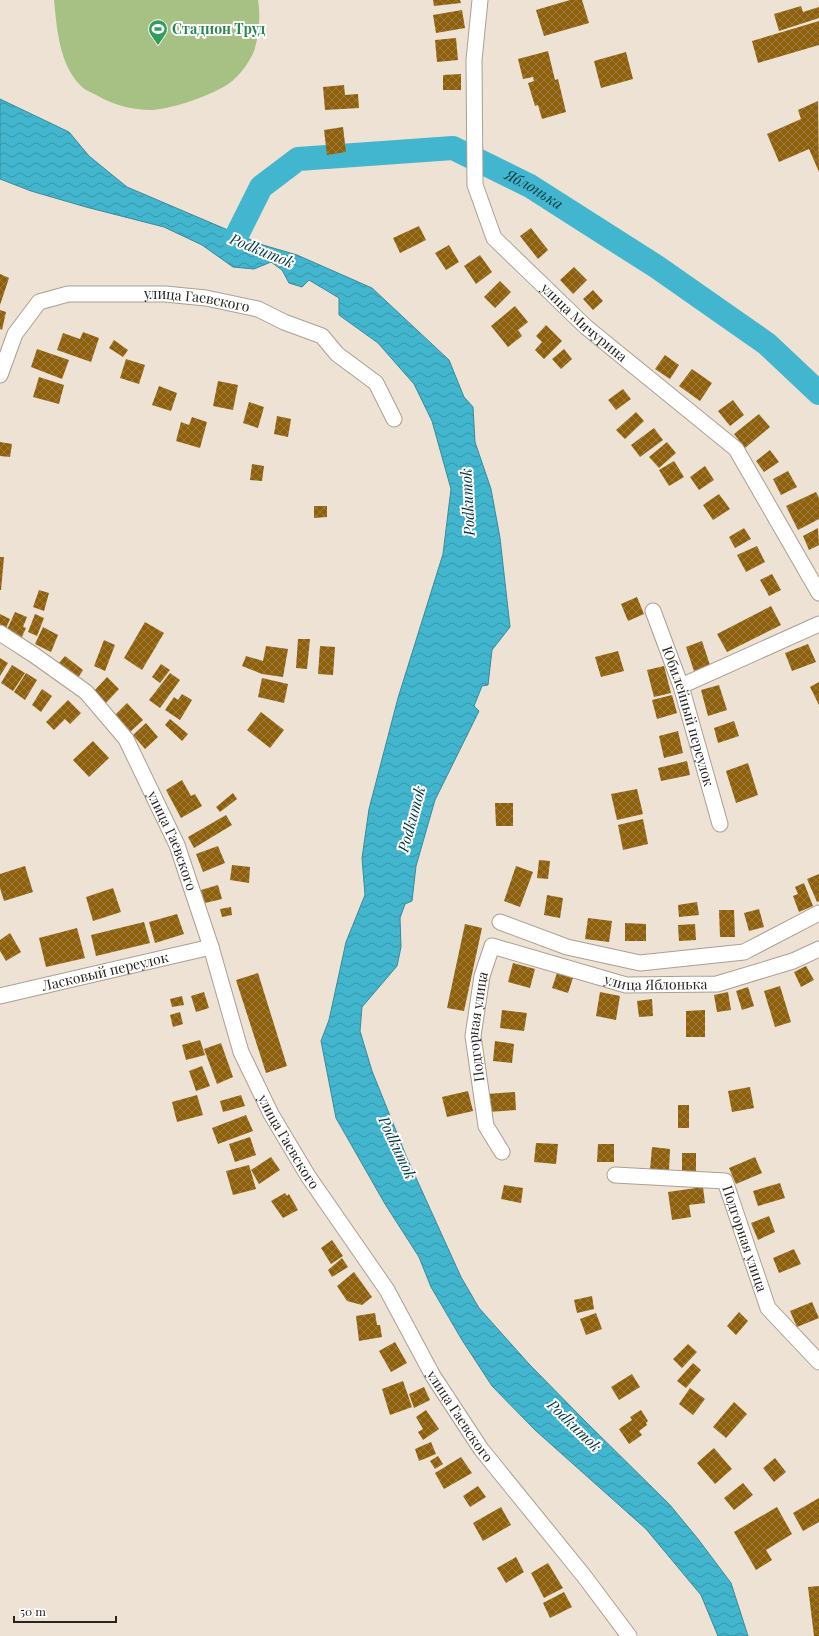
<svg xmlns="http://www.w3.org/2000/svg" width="819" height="1636" font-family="'Playfair Display',serif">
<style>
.garden{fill:#a7c084}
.water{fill:url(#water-waves);stroke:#3a8a9a}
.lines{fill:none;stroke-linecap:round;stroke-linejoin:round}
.river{stroke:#42b6ce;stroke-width:24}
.building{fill:url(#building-cross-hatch)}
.minor-casing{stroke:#aaa092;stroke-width:17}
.minor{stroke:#fff;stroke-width:15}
.labels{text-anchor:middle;stroke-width:4;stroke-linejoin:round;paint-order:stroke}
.leisure-label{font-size:14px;font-weight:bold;fill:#27864d;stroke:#fff;text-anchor:start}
.street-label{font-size:14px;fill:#28241f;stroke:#fff}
.water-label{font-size:15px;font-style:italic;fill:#003842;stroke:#fff}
</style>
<defs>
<pattern id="water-waves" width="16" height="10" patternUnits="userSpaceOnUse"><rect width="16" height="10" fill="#42b6ce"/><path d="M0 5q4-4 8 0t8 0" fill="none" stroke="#3794a7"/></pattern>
<pattern id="building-cross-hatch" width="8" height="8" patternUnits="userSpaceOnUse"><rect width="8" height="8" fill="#8e600c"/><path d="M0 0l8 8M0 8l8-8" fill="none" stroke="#9c7c41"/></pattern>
</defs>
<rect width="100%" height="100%" fill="#ede2d3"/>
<path class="garden" d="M54 0H258C261 15 259 46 250 59 246 67 237 77 231 82 214 95 172 109 151 110 133 110 114 105 98 96 93 93 84 90 80 85 59 63 57 29 54 0Z"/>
<path class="water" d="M0 99 69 132 89 156 127 187 263 245 297 255 372 288 449 360 464 397 473 407 475 442 491 489 500 538 510 627 492 650 488 685 482 686 474 706 479 711 435 800 416 866 412 901 405 904 400 918 401 947 397 966 362 1007 360 1031 372 1071 407 1158 461 1277 479 1308 529 1364 584 1420 670 1505 698 1539 731 1583 748 1636H718L701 1595 646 1529 535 1430 492 1386 462 1340 431 1287 419 1257 385 1204 336 1118 321 1041 329 1020 346 942 365 895 362 858 369 809 398 698 443 554 451 489 432 421 414 384 378 343 339 315V298L309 280 302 287 289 283 282 270 271 262 254 269 233 267 202 245 164 227 86 207 31 191 0 179Z"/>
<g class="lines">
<path class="river" id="s1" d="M235 239 261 187 298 159 453 148 530 186 657 267 767 344 819 393"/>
</g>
<path class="building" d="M433 0H460L461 3 434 6Z
M570 0H582L589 23 544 36 536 10Z
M801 6 803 12 819 7V18L779 31 774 14Z
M462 10 465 28 436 33 433 15Z
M819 21V45L758 63 752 41Z
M456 38 458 60 437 62 435 40Z
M548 51 555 80 558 79 566 112 542 119 538 105 535 106 528 83 534 81 533 77 523 79 518 59Z
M626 52 633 79 601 88 594 61Z
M461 74V90H443V75Z
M344 85 345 95 358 94 359 108 325 110 323 87Z
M818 101 819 172 809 149 779 162 767 134 801 119 798 110Z
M343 127 346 152 327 155 324 130Z
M419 226 426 240 400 253 393 238Z
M531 228 548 250 538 259 520 236Z
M449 245 459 262 446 270 435 253Z
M480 255 492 272 476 284 464 266Z
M574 267 587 280 573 294 560 280Z
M0 274 9 278 0 305Z
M500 281 511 292 495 308 484 297Z
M593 290 603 301 593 310 583 299Z
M515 306 528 322 518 330 522 336 508 347 491 326Z
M0 310 6 312 2 330 0 329Z
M546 325 562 341 544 359 535 350 542 342 536 336Z
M83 332 99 338 91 362 57 350 63 333 80 339Z
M114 340 128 350 123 357 109 348Z
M37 349 69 360 62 379 31 367Z
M564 349 572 359 561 369 552 359Z
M665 355 679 365 670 379 655 369Z
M126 359 145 365 139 384 120 378Z
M692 369 712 383 700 401 679 386Z
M39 377 64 385 59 404 33 397Z
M218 381 238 385 233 410 213 406Z
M159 386 177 393 171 411 152 405Z
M623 389 631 399 616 410 608 400Z
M733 400 744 415 730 426 718 411Z
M249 402 264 407 258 428 243 423Z
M636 412 644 421 625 439 616 430Z
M759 414 770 427 745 448 734 434Z
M277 416 291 419 288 437 274 434Z
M192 417 207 422 200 448 176 441 181 422 189 425Z
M654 428 663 440 640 457 631 445Z
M0 442 12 444 10 457 0 456Z
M667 442 676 453 659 468 649 457Z
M770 450 779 462 764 472 756 461Z
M674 461 684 477 669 486 659 470Z
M252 464 264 466 262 481 250 480Z
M705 466 714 480 699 490 690 477Z
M788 471 797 487 781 495 773 479Z
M816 492 819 498V519L798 530 786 506Z
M719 494 730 509 713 520 703 505Z
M314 506H327V517L314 518Z
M744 528 751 539 735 548 729 537Z
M818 528 819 545 809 550 803 536Z
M757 546 765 562 746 572 737 555Z
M0 557H4L1 590H0Z
M772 574 781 590 769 596 760 580Z
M39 590 49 593 44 611 33 607Z
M637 597 644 614 628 621 621 604Z
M771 606 781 625 727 652 717 634Z
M15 612 27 617 23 627 26 628 21 639 6 632Z
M0 614 10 619 5 631 0 629Z
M35 614 44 618 37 636 28 632Z
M145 622 164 633 142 670 124 658Z
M43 627 58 635 51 652 35 644Z
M298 639H310L307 669 296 668Z
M104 640 115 645 105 671 94 666Z
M702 641 710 665 694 671 686 647Z
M808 644 816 662 792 671 785 653Z
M266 646 288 649 283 677 262 674 242 666 246 656 263 661Z
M320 646 335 647 333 675 318 674Z
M618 651 624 671 601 677 595 657Z
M65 656 83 670 78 678 59 663Z
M0 658 8 663 0 676Z
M161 664 170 670 160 683 152 677Z
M12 665 25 673 13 691 1 683Z
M664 666 671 693 654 697 647 670Z
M26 673 37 680 25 700 14 692Z
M170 673 180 680 160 708 149 700Z
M107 677 119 689 106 703 94 691Z
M262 678 288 684 284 703 258 697Z
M819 682V705L810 687Z
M719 685 727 710 708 716 701 690Z
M42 689 52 696 41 712 32 705Z
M182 694 192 700 180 720 165 710 174 697 178 700Z
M672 695 677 713 657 719 652 700Z
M68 700 81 713 70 724 65 719 54 730 46 722Z
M127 703 143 720 130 732 114 716Z
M261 712 284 730 270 748 247 730Z
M170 719 188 734 182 741 165 725Z
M734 721 739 736 718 743 714 728Z
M146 723 158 737 145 749 133 735Z
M678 731 683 753 664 758 659 736Z
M93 741 109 758 89 777 73 760Z
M687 761 690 775 661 781 658 768Z
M748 763 758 795 736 803 726 771Z
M182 780 191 796 195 794 202 806 181 818 166 790Z
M637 789 643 814 617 820 611 794Z
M233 793 237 799 220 812 216 807Z
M495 803H513V826H496Z
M226 815 232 825 194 848 188 837Z
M643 819 648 844 623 850 618 825Z
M218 846 225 863 203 872 196 854Z
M539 860 550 861 548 879 537 878Z
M232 865 250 867 249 883 230 880Z
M25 866 33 892 4 901 0 888V874Z
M516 866 533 872 520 907 504 901Z
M819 874V901L817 902 807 879Z
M804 883 813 906 799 912 793 896 798 894 795 887Z
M218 885 222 899 205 903 201 890Z
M113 888 121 912 93 921 86 897Z
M547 895 563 898 560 918 544 915Z
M697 902 699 915 679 917 678 905Z
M231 907 232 915 222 917 220 909Z
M759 909 764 927 749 931 744 913Z
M719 910H734L735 937H720Z
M177 914 184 934 155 943 149 922Z
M588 918 612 921 609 942 585 939Z
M144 922 150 943 96 956 91 935Z
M625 923 646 924V941H625Z
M465 924 482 928 464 1011 447 1008Z
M695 924 696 940 679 941 678 925Z
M77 928 85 958 46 967 39 938Z
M10 933 21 952 6 961 0 951V940Z
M513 963 535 969 530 988 508 982Z
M806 966 814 980 801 987 794 972Z
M258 973 287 1066 266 1073 236 980Z
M557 973 573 978 568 993 552 988Z
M780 986 791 1022 775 1027 764 991Z
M748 987 754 1006 742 1010 736 991Z
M204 992 209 1008 196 1012 191 996Z
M600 992 620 996 616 1020 596 1016Z
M728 992 731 1010 717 1012 714 995Z
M182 996 184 1005 172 1007 170 999Z
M652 999 653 1016 639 1017 637 1001Z
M502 1010 527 1013 524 1031 500 1028Z
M705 1010V1037H686V1011Z
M180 1012 183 1024 173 1027 170 1015Z
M200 1040 205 1055 186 1060 182 1045Z
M495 1041 514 1044 512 1063 493 1061Z
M221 1043 233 1077 217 1084 204 1049Z
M202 1066 210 1086 196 1091 189 1071Z
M750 1087 754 1108 732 1112 728 1091Z
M468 1091 473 1111 447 1117 442 1097Z
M515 1092 516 1110 488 1112 487 1094Z
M197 1095 203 1115 177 1122 172 1102Z
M241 1095 245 1106 223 1112 220 1101Z
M678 1105H689V1128H678Z
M246 1115 253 1131 218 1144 212 1128Z
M250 1137 256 1155 235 1162 229 1144Z
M536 1143 558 1144 556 1164 534 1162Z
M598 1144H614V1162H597Z
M652 1147 670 1149 669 1171 650 1170Z
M682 1153H696V1172H682Z
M271 1157 280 1170 259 1184 251 1170Z
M755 1157 762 1173 736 1184 729 1168Z
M249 1165 256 1189 233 1195 226 1171Z
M780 1183 785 1198 758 1206 753 1191Z
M504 1185 523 1188 521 1203 501 1199Z
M703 1187 705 1203 689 1205 691 1217 672 1220 668 1192Z
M285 1193 287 1196 289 1194 298 1210 283 1218 271 1201Z
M769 1216 775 1232 758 1240 751 1223Z
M332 1240 343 1256 331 1264 321 1248Z
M794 1249 801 1264 779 1273 773 1258Z
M342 1258 348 1267 332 1277 328 1270Z
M354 1272 372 1297 362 1305 347 1301 337 1286Z
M592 1296 594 1309 577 1313 574 1300Z
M812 1302 819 1318 797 1327 790 1311Z
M739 1312 748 1321 736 1335 727 1326Z
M375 1313 377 1325H380L382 1337 359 1341 356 1316Z
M596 1313 602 1329 586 1335 580 1319Z
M395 1342 407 1363 391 1372 379 1351Z
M688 1344 697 1352 682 1368 673 1359Z
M693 1363 701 1370 686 1388 677 1381Z
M632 1374 640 1387 619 1400 611 1387Z
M403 1381 412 1407 390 1415 382 1389Z
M424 1387 430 1400 414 1408 409 1394Z
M690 1388 705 1399 693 1415 679 1404Z
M734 1402 747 1414 726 1438 713 1427Z
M426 1410 439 1429 423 1440 418 1432 423 1429 416 1417Z
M641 1410 648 1421 646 1423 647 1425 639 1431 642 1435 629 1444 619 1429 632 1420 630 1417Z
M431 1442 436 1454 419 1461 415 1449Z
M714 1448 732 1469 715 1484 697 1463Z
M438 1456 443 1464 435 1469 430 1461Z
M461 1457 472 1473 444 1489 435 1473Z
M775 1458 786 1472 774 1482 763 1468Z
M743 1483 753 1495 734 1510 724 1498Z
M478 1486 486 1497 470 1507 463 1496Z
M819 1498V1522L803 1531 793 1513Z
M501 1507 511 1525 483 1541 473 1523Z
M777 1507 792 1534 766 1550 772 1560 756 1570 734 1532Z
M516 1557 524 1572 506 1583 497 1568Z
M548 1563 563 1588 544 1598 531 1573Z
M819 1586V1636H814L808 1587Z
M564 1592 572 1607 550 1618 543 1603Z"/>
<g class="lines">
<g class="minor-casing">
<g id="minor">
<path id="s2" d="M480 0 474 60 475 185 494 238 586 327 736 449 819 593"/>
<path id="s3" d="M0 375 15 334 39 302 68 294H165L206 298 258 309 284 322 322 336 337 354 376 383 394 419"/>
<path id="s4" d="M653 611 681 686 720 824"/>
<path id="s5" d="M0 633 34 655 86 692 126 739 177 845 211 947 241 1052 271 1114 308 1176 387 1290 433 1376 481 1449 584 1576 629 1636"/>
<path d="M681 686 819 624"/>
<path d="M500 922 567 947 640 963 744 952 819 913"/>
<path id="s6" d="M0 996 211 947"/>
<path id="s7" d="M502 1152 486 1126 473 1036 482 976 492 946 626 985 717 984 793 961 819 949"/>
<path id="s8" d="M615 1175 725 1181 768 1308 819 1362"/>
</g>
</g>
<use href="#minor" class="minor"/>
</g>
<defs>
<g id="stadium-pin" transform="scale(1)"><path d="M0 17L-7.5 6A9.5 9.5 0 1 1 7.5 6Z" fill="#2e9e5b" stroke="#fff"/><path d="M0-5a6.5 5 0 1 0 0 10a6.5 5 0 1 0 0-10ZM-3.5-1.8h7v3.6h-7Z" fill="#fff"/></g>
</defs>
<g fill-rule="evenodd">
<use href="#stadium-pin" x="158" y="29"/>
</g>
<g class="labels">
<g class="leisure-label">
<text x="172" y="34">Стадион Труд</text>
</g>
<g class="street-label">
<text dy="5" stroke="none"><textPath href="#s3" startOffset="243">улица Гаевского</textPath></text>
<text dy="5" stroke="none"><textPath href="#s2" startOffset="365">улица Мичурина</textPath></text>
<text dy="5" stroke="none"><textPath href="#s4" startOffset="111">Юбилейный переулок</textPath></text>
<text dy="5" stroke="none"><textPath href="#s5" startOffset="278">улица Гаевского</textPath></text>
<text dy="5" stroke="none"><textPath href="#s6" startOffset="108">Ласковый переулок</textPath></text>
<text dy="5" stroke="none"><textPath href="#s7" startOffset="383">улица Яблонька</textPath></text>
<text dy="5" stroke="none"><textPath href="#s7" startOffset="131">Подгорная улица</textPath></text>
<text dy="5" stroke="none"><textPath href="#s5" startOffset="602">улица Гаевского</textPath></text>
<text dy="5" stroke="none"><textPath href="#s8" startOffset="171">Подгорная улица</textPath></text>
<text dy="5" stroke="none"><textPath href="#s5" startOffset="926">улица Гаевского</textPath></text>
</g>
<g class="water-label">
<text dy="5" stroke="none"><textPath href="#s1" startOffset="351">Яблонька</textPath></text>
<text transform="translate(262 251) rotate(22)" y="5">Podkumok</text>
<text transform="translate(468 502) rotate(-93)" y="5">Podkumok</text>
<text transform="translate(412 819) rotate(-75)" y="5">Podkumok</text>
<text transform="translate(397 1148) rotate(65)" y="5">Podkumok</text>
<text transform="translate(574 1426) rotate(44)" y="5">Podkumok</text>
</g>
</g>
<path d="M14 1616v6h102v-6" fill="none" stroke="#28241f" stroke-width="2"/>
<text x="20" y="1616" font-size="12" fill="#28241f" stroke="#ffffff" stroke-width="3" paint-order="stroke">50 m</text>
</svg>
